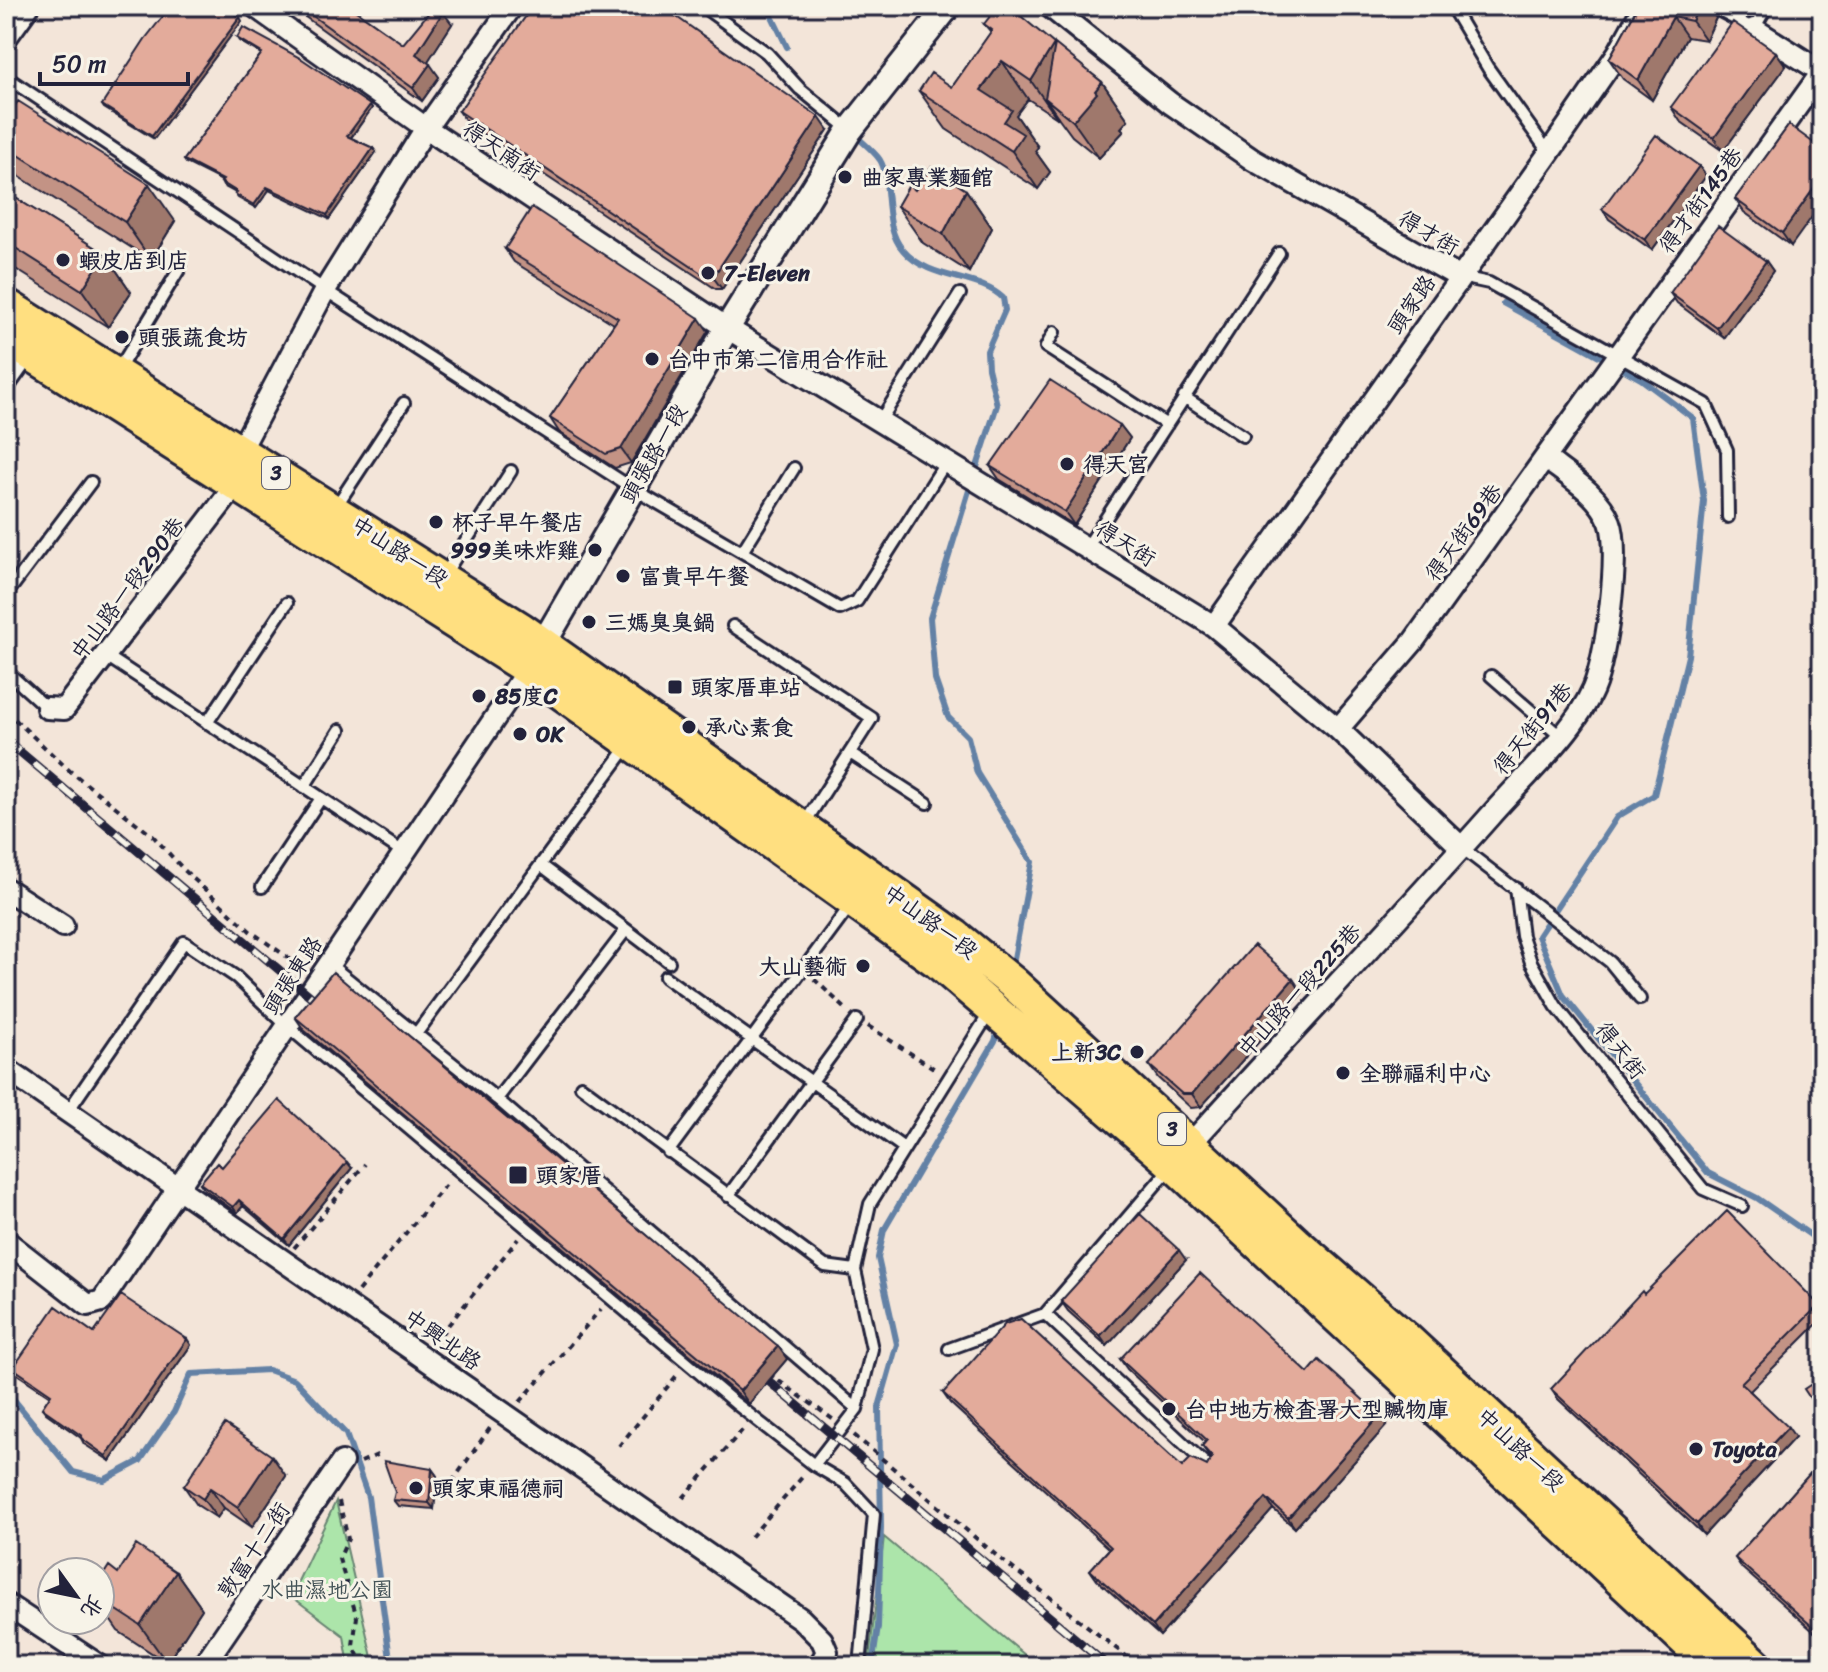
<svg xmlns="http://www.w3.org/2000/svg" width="1828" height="1672" font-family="Sriracha,'LXGW WenKai TC',sans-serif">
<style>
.green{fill:#ace5aa;stroke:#678472;stroke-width:2}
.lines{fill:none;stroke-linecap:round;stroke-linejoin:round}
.stream{stroke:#6381a5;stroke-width:6}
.service-casing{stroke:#22223b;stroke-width:16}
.minor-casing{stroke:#22223b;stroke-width:26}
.tertiary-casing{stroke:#22223b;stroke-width:30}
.primary-casing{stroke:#22223b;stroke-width:38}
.path{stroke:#22223b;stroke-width:4;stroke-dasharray:6 6;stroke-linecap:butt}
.service{stroke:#f7f3e8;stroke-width:10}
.minor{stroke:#f7f3e8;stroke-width:20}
.tertiary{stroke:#f7f3e8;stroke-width:24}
.primary{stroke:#ffdf80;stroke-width:32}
.rail-casing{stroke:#22223b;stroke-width:9}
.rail{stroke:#f7f3e8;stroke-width:6;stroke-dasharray:18;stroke-linecap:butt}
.wall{fill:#c39385;stroke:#22223b;stroke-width:2}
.shaded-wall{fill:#9f786c;stroke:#22223b;stroke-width:2}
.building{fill:#e3ab9b;stroke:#22223b;stroke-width:2}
.poi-dot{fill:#22223b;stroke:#f7f3e8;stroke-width:3}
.labels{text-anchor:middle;stroke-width:6;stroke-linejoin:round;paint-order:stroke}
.shield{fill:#f7f3e8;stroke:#62616f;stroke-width:2}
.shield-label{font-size:20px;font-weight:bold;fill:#22223b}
.street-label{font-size:22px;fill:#22223b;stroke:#f7f3e8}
.poi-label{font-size:22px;font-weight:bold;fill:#22223b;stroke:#f7f3e8;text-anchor:start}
.park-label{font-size:22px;fill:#445357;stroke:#f7f3e8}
</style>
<rect width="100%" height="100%" fill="#f3e5d9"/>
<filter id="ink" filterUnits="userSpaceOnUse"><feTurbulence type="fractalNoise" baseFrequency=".0125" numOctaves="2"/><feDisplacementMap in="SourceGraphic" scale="16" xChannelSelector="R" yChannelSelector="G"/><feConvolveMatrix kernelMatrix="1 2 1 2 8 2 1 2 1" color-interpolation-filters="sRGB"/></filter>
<g filter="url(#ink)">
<path class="green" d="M336 1501 374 1666H349L344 1636 291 1596Z
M884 1537 1038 1666H868Z"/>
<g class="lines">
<path class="stream" d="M767 6 787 47
M854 134C862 142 874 151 880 160 892 179 882 227 903 250 929 281 978 274 1003 298L1005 310 987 351 988 368 997 405 975 473
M1503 303 1641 379 1693 418 1704 501 1688 656 1654 795 1617 817 1538 936 1563 995 1708 1173 1757 1198 1822 1243
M971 484 930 618 935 679 948 717 968 737 977 773 1032 862 1012 969
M6 1390 73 1472 104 1480 140 1461 174 1412 191 1374 268 1370 295 1380 346 1434 368 1497 391 1666
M872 1666 878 1627 881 1527 879 1407 897 1344 878 1258 884 1230 995 1041 999 1027"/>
<g class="service-casing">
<path id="service" d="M702 6 767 53 800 89 850 130
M1451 6 1488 68 1549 153
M1710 6 1754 29 1767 6
M6 77 325 290 632 488 840 609 857 601 946 462
M1461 277 1489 283 1706 404 1727 450 1728 517
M1054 332 1046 347 1167 425
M119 369 180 268
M1184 397 1243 436
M880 421 960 294
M335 508 404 403
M1087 547 1279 253
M742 552 794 468
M443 577 511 471
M6 595 91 482
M733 626 872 718 804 824
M105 655 403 852
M6 671 47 708
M1491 676 1560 736
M207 723 287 603
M850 753 927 803
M304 787 340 730
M1462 848 1610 962 1640 999
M541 865 669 962
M262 887 321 798
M1516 888 1522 936 1531 962 1556 1006 1703 1189 1742 1206
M329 964 497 1099 857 1409
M665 977 904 1148
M416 1034 628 746
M581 1086 825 1266 855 1270
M497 1099 626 930
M68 1111 184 942 236 977 287 1026 735 1403 814 1465 845 1483 874 1514 860 1666
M668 1152 850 906
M728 1196 857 1020
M1045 1314 1211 1469
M949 1349 1045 1314 1170 1168
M814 1465 857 1409 872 1349 855 1270 870 1204 990 1012"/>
</g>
<g class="minor-casing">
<path id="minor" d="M254 6 426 128 727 328 1214 626 1338 729 1462 848
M1049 6 1170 103 1253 160 1459 277
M1754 29 1822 72
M6 38 29 6
M6 382 28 351
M240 451 325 290 426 128 512 6
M1214 626 1549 153 1618 53 1644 6
M47 708 64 709 238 482
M1338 729 1413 642 1822 72
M6 889 63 926
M6 1069 801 1619 822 1640 827 1652 819 1666
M1183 1152C1285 1039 1390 929 1490 816 1522 779 1574 733 1593 689 1606 660 1621 550 1610 522 1599 494 1568 476 1545 458
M6 1241 88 1305 102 1301 528 669
M6 1604 100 1666
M203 1666 342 1462"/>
</g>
<g class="tertiary-casing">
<path id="tertiary" d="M535 658 727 328 850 130 948 6"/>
</g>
<g class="primary-casing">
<path id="primary" d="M6 305 521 629 955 936 1013 983 1296 1243 1404 1337 1757 1666
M6 338 528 669 938 962 1173 1164 1713 1666"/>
</g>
<path class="path" d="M6 711 70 771 154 837 184 870 250 931 303 968
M814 979 848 1011
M868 1026 938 1071
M294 1248 365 1164
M358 1291 449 1181
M433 1344 518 1239
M769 1374 834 1420
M520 1402 601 1309
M854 1435 1003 1561 1139 1666
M619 1446 678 1374
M361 1462 382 1453
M445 1492 490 1428
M683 1498 745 1427
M339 1501 348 1539 339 1559 357 1617 353 1645 363 1666
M751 1537 804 1475"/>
<use href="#service" class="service"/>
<use href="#minor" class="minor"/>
<use href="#tertiary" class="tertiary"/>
<use href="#primary" class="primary"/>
<g class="rail-casing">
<path id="rail" d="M6 740 328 1011
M753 1368 1108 1666"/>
</g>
<use href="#rail" class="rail"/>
</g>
<path class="wall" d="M290 6H349L403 44 452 24 427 62 439 77 422 101Z
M1638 6H1708L1716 18 1706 40 1687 37 1652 100 1623 79 1609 59Z
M242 21 154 139 104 108 102 105Z
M984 24 1055 45 1102 82 1128 120 1121 128 1124 131 1099 158 1072 136 1058 117 1057 118 1028 99 1016 115 1038 147 1035 151 1050 172 1038 189 946 129 919 91 952 87 991 32Z
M237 38 370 105 372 108 351 138 373 148 376 152 329 219 269 190 256 208 238 198 235 194 236 193 223 186 221 182 222 181 186 163 184 160 261 54 239 41Z
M1776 52 1786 66 1723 151 1680 121 1671 107Z
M459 111 828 130 722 289H716L468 124Z
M6 119 175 221 151 260 20 177 6 157Z
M1789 125 1791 246 1744 212 1735 199Z
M1706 176 1652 250 1609 219 1602 209Z
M915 190H966L992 228 969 272 923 243 897 206Z
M6 192 105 254 131 292 108 327 6 263Z
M505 249 708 331 631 463 615 468 559 432 550 418 614 324 514 262Z
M1766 261 1773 271 1724 338 1677 303 1670 293Z
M1120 425 1130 438 1074 525 999 479 990 466Z
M1293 979 1302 993 1201 1107 1191 1108 1158 1078 1149 1065Z
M295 1017 778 1346 787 1359 749 1404 304 1030Z
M222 1167 352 1168 289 1245 243 1206 237 1213 204 1189 200 1183Z
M1186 1260 1107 1346 1068 1311 1061 1301Z
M1644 1294 1819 1305 1822 1309V1319L1750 1391 1795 1437 1704 1535 1558 1399 1551 1389Z
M187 1339 191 1345 110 1461 84 1444 81 1438 46 1413 42 1408 50 1396 17 1374 13 1368Z
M1120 1359 1308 1373 1387 1425 1295 1528 1273 1509 1160 1636 1097 1580 1090 1570 1109 1549 950 1403 943 1393 1182 1467 1207 1466 1211 1459 1202 1446 1205 1442 1127 1369Z
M1822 1460V1639L1742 1568 1735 1558Z
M432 1469 437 1476 434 1509 398 1506 393 1500Z
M286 1476 252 1527 224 1508 217 1518 197 1505 184 1486Z
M176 1572 202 1609 167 1663 118 1631 100 1605V1580Z"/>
<path class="shaded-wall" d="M1699 6H1708L1716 18 1706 40 1692 21Z
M443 12 452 24 425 66 416 54Z
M240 17 242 21 154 139 152 136Z
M1673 17 1687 37 1652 100 1638 80Z
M1054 44 1061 111 1045 98 1058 117 1057 118 1031 81Z
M1776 52 1786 66 1723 151 1714 138Z
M1002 61 1028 99 1016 115 1038 147 1035 151 1050 172 1038 189 1012 151 981 90Z
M430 64 439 77 422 101 413 88Z
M1102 82 1128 120 1121 128 1124 131 1099 158 1073 121Z
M370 105 372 108 349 140 347 136Z
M819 117 828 130 722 289 713 277Z
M373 148 376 152 329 219 327 215Z
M1699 166 1706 176 1652 250 1645 240Z
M1822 177V203L1791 246 1782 233Z
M149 184 175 221 151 260 125 222Z
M267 187 269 190 256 208 254 205Z
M966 190 992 228 969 272 943 234Z
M105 254 131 292 108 327 82 290Z
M1766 261 1773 271 1724 338 1717 328Z
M699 318 708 331 631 463 621 449Z
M1120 425 1130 438 1074 525 1065 512Z
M1293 979 1302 993 1201 1107 1192 1094Z
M347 1162 352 1168 289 1245 284 1239Z
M239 1200 243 1206 237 1213 233 1207Z
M1179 1250 1186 1260 1107 1346 1100 1336Z
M187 1339 191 1345 110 1461 106 1456Z
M778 1346 787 1359 749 1404 740 1391Z
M1380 1415 1387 1425 1295 1528 1288 1518Z
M1788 1427 1795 1437 1704 1535 1697 1524Z
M272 1456 286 1476 252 1527 238 1507Z
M432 1469 437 1476 434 1509 429 1503Z
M210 1488 224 1508 217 1518 203 1499Z
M1266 1498 1273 1509 1160 1636 1153 1626Z
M176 1572 202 1609 167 1663 140 1625Z"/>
<path class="building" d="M171 6H218L240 17 152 136 102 105 145 39Z
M299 6H349L403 44 434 6 443 12 416 54 430 64 413 88Z
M533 6H661L819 117 713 277H707L459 111Z
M998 6H1009L1054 44 1031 81 1002 61 981 90 1012 110 1004 122 1023 134 1012 151 919 91 931 73 952 87 992 30 984 24Z
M1638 6H1699L1692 21 1673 17 1638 80 1609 59Z
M1733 22 1776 52 1714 138 1671 107Z
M243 27 302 59 370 105 347 136 373 148 327 215 267 187 254 205 235 194 237 192 221 182 223 180 184 160 262 53 237 38Z
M1055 44 1102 82 1095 91 1097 93 1073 121 1045 98Z
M18 101 149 184 125 222 6 147V119Z
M1789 125 1822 149V177L1782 233 1735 199Z
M1656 135 1699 166 1645 240 1602 209Z
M931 167 966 190 943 234 897 206 909 185 915 190Z
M6 192 105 254 82 290 6 242Z
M532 207 699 318 621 449 606 454 550 418 618 318 505 249Z
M1718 226 1766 261 1717 328 1670 293Z
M1050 380 1120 425 1065 512 990 466Z
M1254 945 1293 979 1192 1094H1182L1149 1065Z
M333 972 778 1346 740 1391 295 1017Z
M279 1100 347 1162 284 1239 239 1200 233 1207 200 1183 217 1163 222 1167Z
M1727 1211 1819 1305 1741 1383 1788 1427 1697 1524 1551 1389 1642 1291 1644 1294Z
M1140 1214 1179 1250 1100 1336 1061 1301Z
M1200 1273 1308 1373 1319 1360 1380 1415 1288 1518 1266 1498 1153 1626 1090 1570 1111 1547 943 1393 1005 1324 1021 1319 1182 1467 1191 1458 1207 1466 1212 1457 1202 1446 1207 1440 1120 1359Z
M121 1295 187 1339 106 1456 81 1438 82 1436 42 1408 51 1394 13 1368 56 1306 94 1333Z
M1822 1377V1416L1804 1389Z
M225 1424 272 1456 238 1507 210 1488 203 1499 184 1486Z
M1822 1460V1635L1735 1558Z
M384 1461 432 1469 429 1503 393 1500 395 1492Z
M136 1545 176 1572 140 1625 100 1599V1580L109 1566 118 1573Z"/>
</g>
<g class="poi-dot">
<circle cx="845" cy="177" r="8"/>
<circle cx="63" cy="260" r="8"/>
<circle cx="708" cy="273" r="8"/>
<circle cx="122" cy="337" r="8"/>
<circle cx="652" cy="359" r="8"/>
<circle cx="1067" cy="464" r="8"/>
<circle cx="436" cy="522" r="8"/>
<circle cx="595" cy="550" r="8"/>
<circle cx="623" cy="576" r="8"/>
<circle cx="589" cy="622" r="8"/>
<rect x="667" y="679" width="16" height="16" rx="4"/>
<circle cx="479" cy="696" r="8"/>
<circle cx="689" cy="727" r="8"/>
<circle cx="520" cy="734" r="8"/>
<circle cx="863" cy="966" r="8"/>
<circle cx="1137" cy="1052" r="8"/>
<circle cx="1343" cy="1073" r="8"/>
<rect x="508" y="1165" width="20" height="20" rx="4"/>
<circle cx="1169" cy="1409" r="8"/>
<circle cx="1696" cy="1449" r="8"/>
<circle cx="416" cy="1488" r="8"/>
</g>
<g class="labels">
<g class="shield">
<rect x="262" y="457" width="28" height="32" rx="6"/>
<rect x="1158" y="1113" width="28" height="32" rx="6"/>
</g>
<g class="shield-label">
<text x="276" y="480">3</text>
<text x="1172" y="1136">3</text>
</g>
<g class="street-label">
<text transform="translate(502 150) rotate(34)" y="8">得天南街</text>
<text transform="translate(1700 200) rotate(-54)" y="8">得才街145巷</text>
<text transform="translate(1429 232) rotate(30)" y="8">得才街</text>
<text transform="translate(1411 304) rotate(-55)" y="8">頭家路</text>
<text transform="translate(653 453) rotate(-60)" y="8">頭張路一段</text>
<text transform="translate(1463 532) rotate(-54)" y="8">得天街69巷</text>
<text transform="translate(1126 543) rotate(32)" y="8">得天街</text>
<text transform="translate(400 551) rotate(33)" y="8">中山路一段</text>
<text transform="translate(127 588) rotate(-53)" y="8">中山路一段290巷</text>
<text transform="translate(1532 728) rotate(-51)" y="8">得天街91巷</text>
<text transform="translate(931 921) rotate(36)" y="8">中山路一段</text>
<text transform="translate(292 975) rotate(-57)" y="8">頭張東路</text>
<text transform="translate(1299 990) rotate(-48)" y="8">中山路一段225巷</text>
<text transform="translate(1621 1050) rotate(52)" y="8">得天街</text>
<text transform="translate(443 1339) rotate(35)" y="8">中興北路</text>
<text transform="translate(1521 1449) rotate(43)" y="8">中山路一段</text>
<text transform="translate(253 1550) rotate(-56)" y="8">敦富十二街</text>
</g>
<g class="poi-label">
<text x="861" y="185">曲家專業麵館</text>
<text x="79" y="268">蝦皮店到店</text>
<text x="724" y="281">7-Eleven</text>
<text x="138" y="345">頭張蔬食坊</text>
<text x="668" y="367">台中市第二信用合作社</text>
<text x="1083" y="472">得天宮</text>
<text x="452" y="530">杯子早午餐店</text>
<text x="579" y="558" text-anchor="end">999美味炸雞</text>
<text x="639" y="584">富貴早午餐</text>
<text x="605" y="630">三媽臭臭鍋</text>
<text x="691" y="695">頭家厝車站</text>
<text x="495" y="704">85度C</text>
<text x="705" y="735">承心素食</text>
<text x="536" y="742">OK</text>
<text x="847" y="974" text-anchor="end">大山藝術</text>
<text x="1121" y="1060" text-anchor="end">上新3C</text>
<text x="1359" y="1081">全聯福利中心</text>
<text x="536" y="1183">頭家厝</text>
<text x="1185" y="1417">台中地方檢查署大型贓物庫</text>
<text x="1712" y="1457">Toyota</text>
<text x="432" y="1496">頭家東福德祠</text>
</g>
<g class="park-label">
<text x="327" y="1597">水曲濕地公園</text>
</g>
</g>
<rect width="1828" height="1672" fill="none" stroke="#f7f3e8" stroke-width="32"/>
<rect x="16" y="16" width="1796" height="1640" fill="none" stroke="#22223b" stroke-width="3" filter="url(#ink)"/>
<g transform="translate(76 1596) rotate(123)"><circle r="38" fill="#f7f3e8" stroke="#a29fa3" stroke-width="2"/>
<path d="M0-6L14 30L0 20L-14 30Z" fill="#22223b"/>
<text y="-12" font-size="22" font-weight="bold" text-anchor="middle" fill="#22223b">北</text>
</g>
<path d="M40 72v12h148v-12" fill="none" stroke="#22223b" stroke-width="4"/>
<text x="52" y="72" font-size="24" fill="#22223b" stroke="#f7f3e8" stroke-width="6" paint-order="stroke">50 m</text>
</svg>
